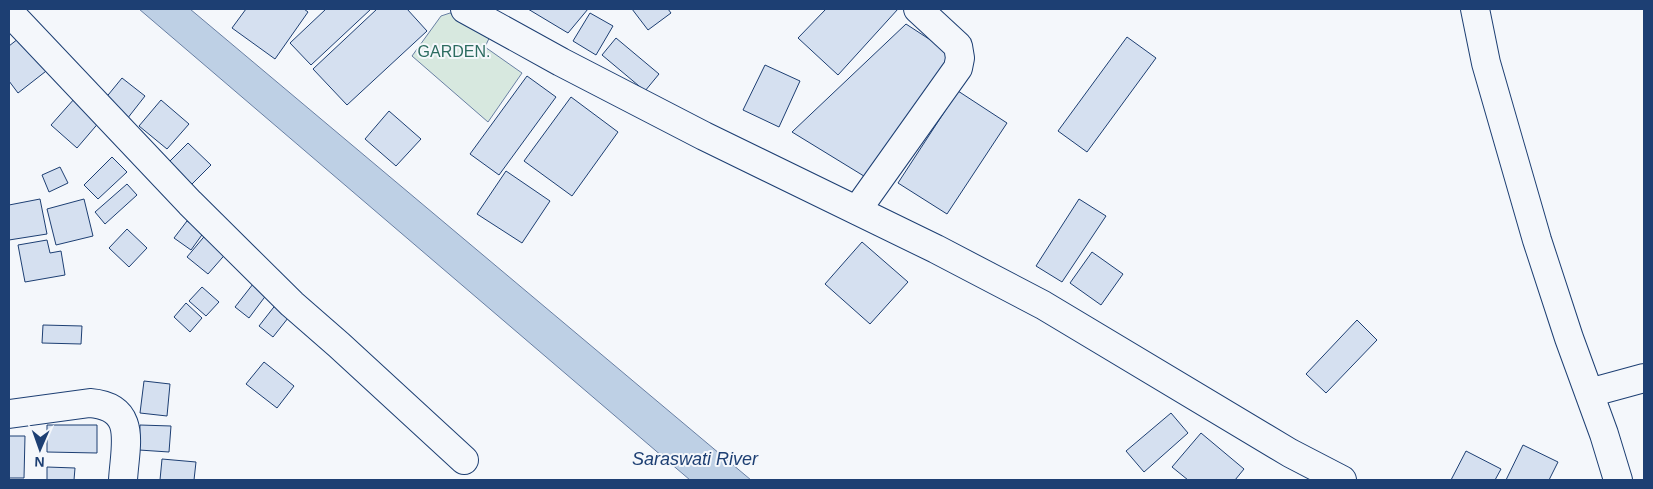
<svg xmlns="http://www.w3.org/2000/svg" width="1653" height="489" font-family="Arial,sans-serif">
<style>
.green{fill:#d7e8df;stroke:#687fa3}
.water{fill:#bed0e5;stroke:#687fa3}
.building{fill:#d5e0f0;stroke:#1d3f73}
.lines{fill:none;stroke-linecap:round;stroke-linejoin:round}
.minor-casing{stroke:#1d3f73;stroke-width:30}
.major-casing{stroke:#1d3f73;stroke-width:30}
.minor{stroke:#f4f7fb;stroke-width:28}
.major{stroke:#f4f7fb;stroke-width:28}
.labels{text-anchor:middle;stroke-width:4;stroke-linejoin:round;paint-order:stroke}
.park-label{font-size:16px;fill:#2c6c60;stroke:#f4f7fb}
.water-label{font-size:18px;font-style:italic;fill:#1d3f73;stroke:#f4f7fb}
</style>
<rect width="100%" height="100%" fill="#f4f7fb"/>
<path class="green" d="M450 13 462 15 492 32 485 47 522 73 488 122 412 56 441 16Z"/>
<path class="water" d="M139 9H190L751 480H690Z"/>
<path class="building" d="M246 9H304L308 12 275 59 232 28Z
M326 9H371L311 65 290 43Z
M377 9H407L427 31 347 105 313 69Z
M528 9H588L568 33Z
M632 9H668L671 13 648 30Z
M826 9H898L838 75 798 38Z
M590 13 613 26 596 55 573 41Z
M906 24 955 56 872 181 792 132Z
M23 35 50 68 18 93 9 81V46Z
M1127 37 1156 58 1087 152 1058 131Z
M616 38 659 74 645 91 602 55Z
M765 65 800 81 779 127 743 110Z
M527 76 556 97 499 175 470 154Z
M122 78 145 96 127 119 104 100Z
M958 91 1007 123 947 214 898 183Z
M571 97 618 132 572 196 524 161Z
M75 98 101 120 77 148 51 125Z
M161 100 189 124 167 149 139 126Z
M389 111 421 139 396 166 365 139Z
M188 143 211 165 192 184 169 162Z
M112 157 127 172 98 199 84 185Z
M60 167 68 183 49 192 42 175Z
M506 171 550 201 522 243 477 214Z
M127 184 137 195 105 224 95 212Z
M40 199 47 234 9 240V205Z
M84 199 93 236 56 245 47 209Z
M1079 199 1106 216 1062 282 1036 266Z
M187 221 204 232 191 250 174 238Z
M127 229 147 248 129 267 109 248Z
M208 232 229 250 208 274 187 257Z
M47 240 50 253 61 251 65 275 25 282 18 245Z
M862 242 908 282 870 324 825 284Z
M1092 252 1123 274 1101 305 1070 283Z
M253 284 267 294 249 318 235 307Z
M202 287 219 302 206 316 189 301Z
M186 303 202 318 190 332 174 317Z
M277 303 292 313 273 337 259 326Z
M1357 320 1377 340 1326 393 1306 374Z
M43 325 82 326 81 344 42 343Z
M264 362 294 386 277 408 246 384Z
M144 381 170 384 167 416 140 413Z
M1171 413 1188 433 1144 472 1126 451Z
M47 425H97V453L47 452Z
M140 425 171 426 169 452 139 450Z
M1201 433 1244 469 1235 480H1188L1172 467Z
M9 436H25L24 478H9Z
M1523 445 1558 462 1549 480H1506Z
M1466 451 1501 469 1495 480H1451Z
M162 459 196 462 194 480H160Z
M47 467 75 468 74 480H47Z"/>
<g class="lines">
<g class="minor-casing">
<path id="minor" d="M1475 9 1486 63 1537 240 1569 338 1604 434 1618 480
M9 16H13L190 203 292 304 339 345 464 460
M857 210 958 68 960 58 958 46 918 9
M1589 393 1644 378
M9 414 90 403C138 407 125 445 123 480"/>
</g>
<g class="major-casing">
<path id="major" d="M465 9 561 62 704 136 936 249 1043 305 1290 453 1342 480"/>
</g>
<use href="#minor" class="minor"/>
<use href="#major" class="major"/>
</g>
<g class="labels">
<g class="park-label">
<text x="454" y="57">GARDEN.</text>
</g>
<g class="water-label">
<text x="695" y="465">Saraswati River</text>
</g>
</g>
<rect width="1653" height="489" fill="none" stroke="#1d3f73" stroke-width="20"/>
<g transform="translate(40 449) rotate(182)" stroke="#f4f7fb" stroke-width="4" paint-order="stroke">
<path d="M0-4L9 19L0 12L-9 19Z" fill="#1d3f73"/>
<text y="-8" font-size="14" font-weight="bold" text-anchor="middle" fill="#1d3f73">N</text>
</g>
</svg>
